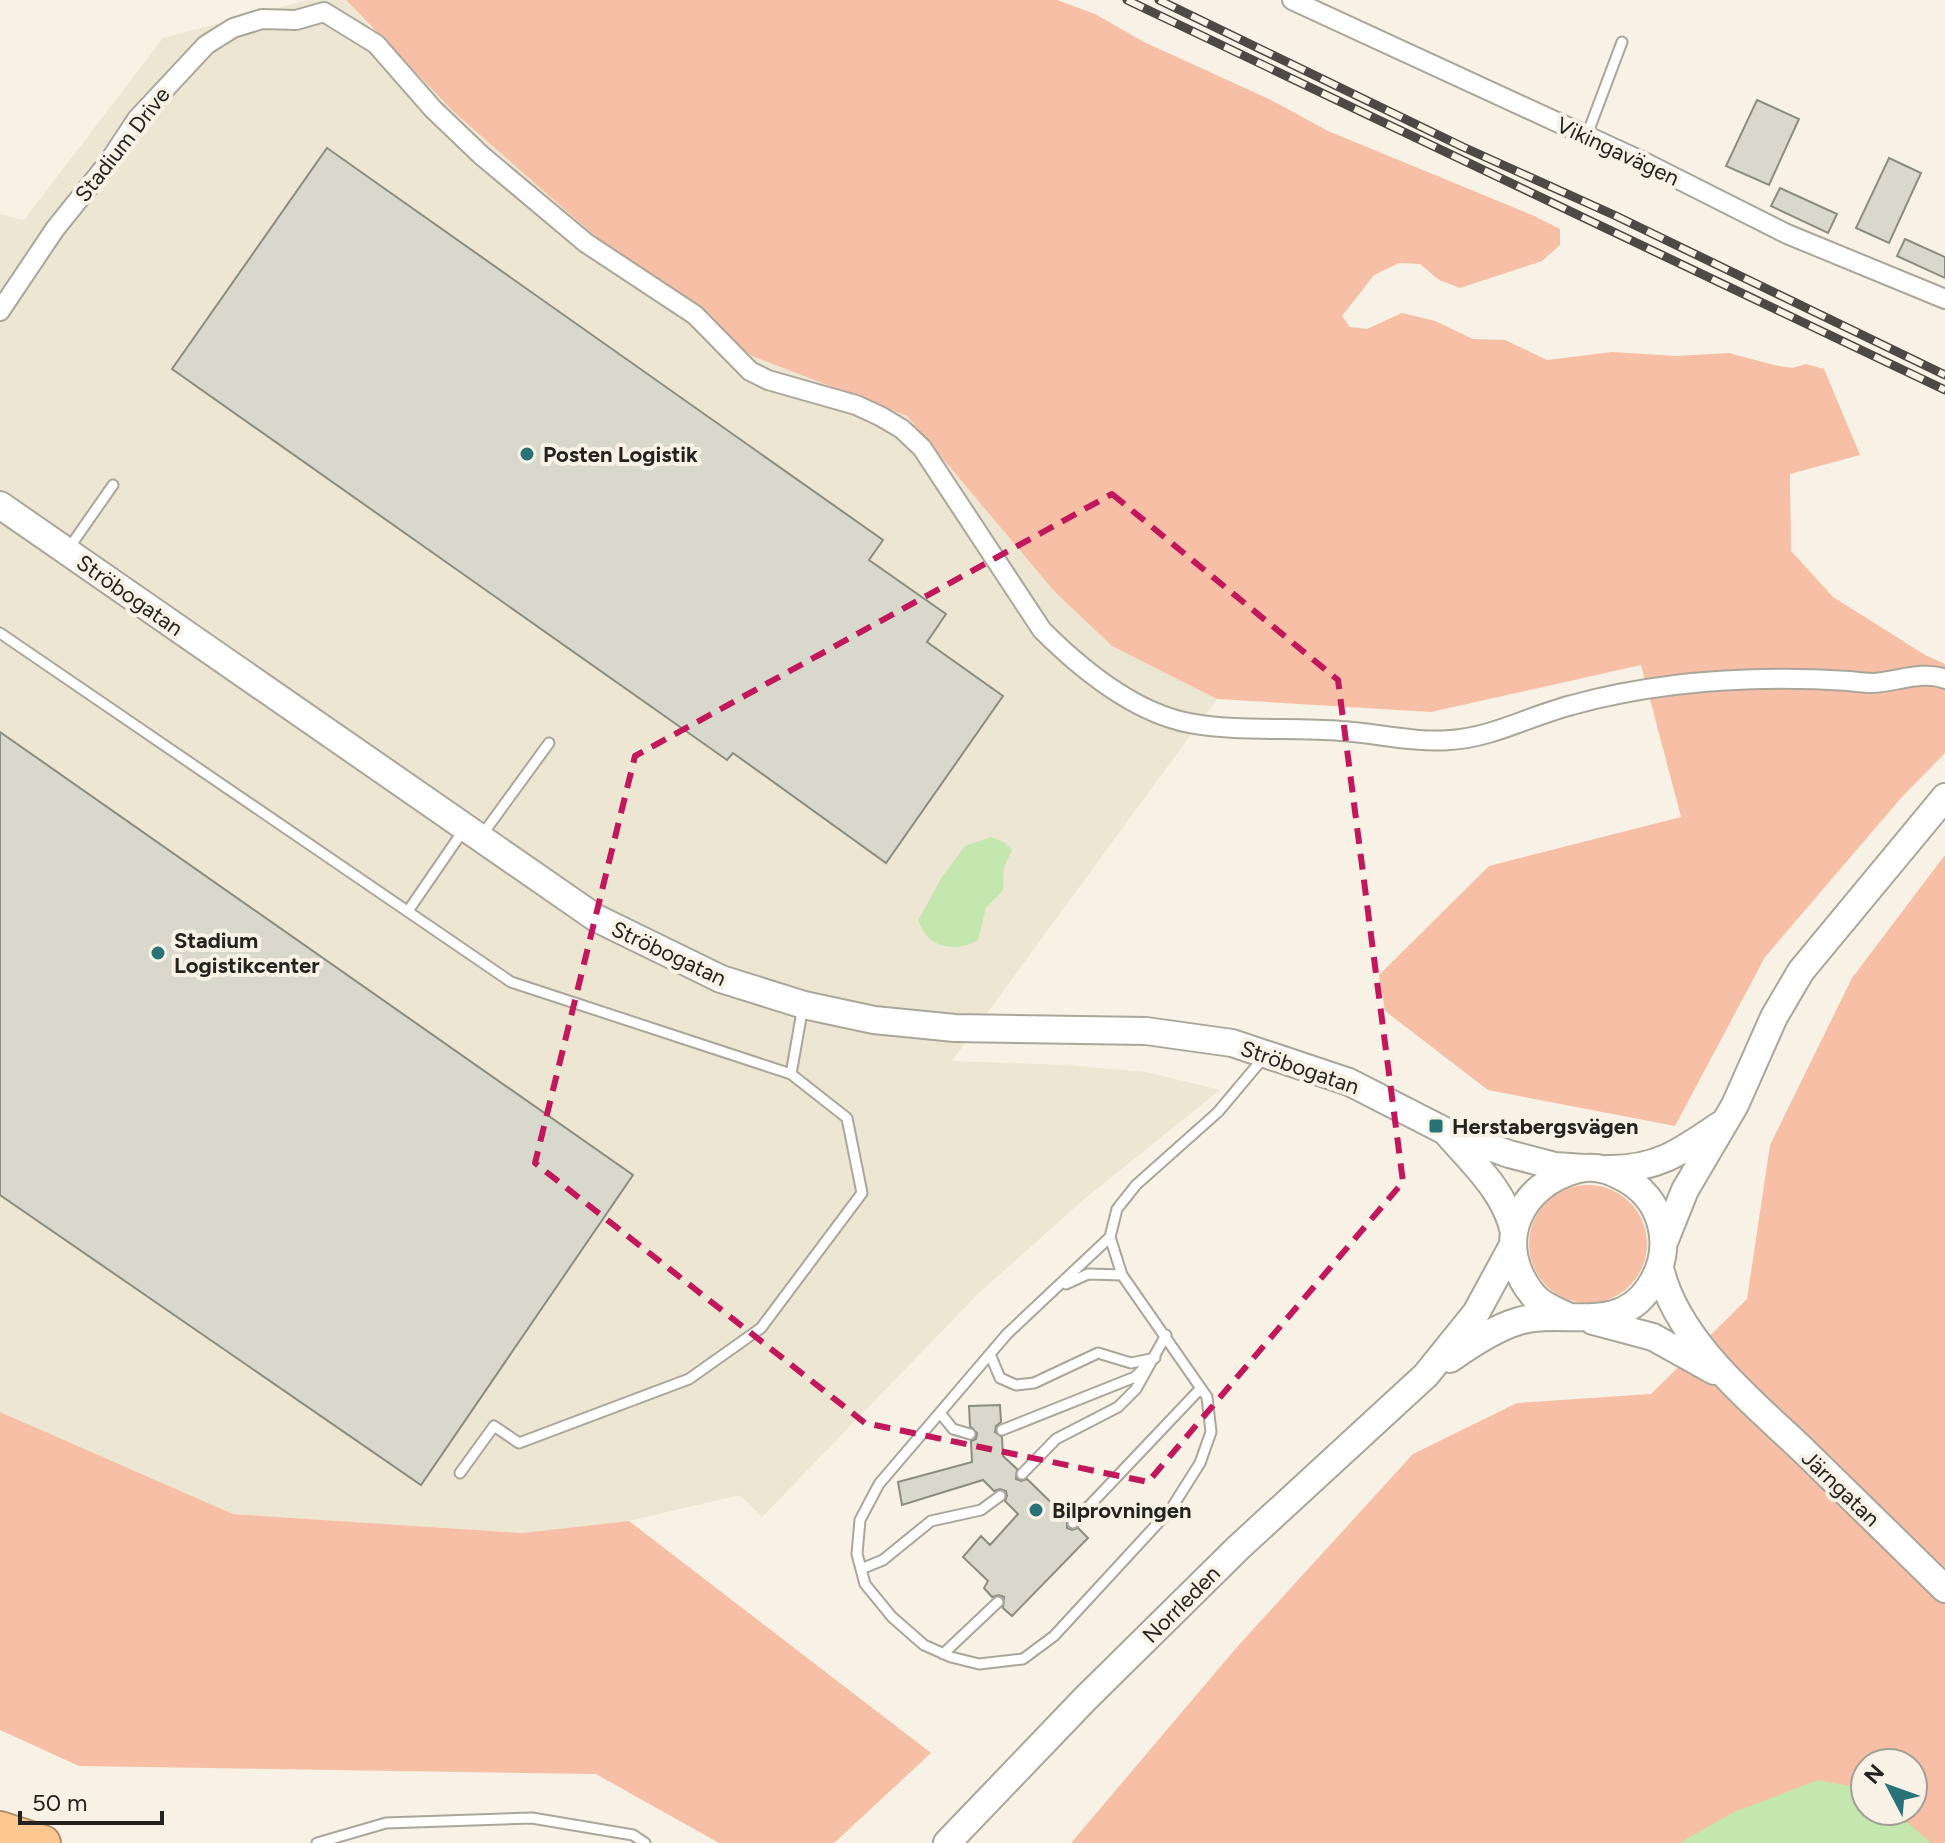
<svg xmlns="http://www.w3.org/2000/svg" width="1945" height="1843" font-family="Figtree,sans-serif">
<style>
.built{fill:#ede6d2}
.green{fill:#f7bfa6;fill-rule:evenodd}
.water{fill:#c4e6af}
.building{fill:#d8d9cc;stroke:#8c8d81;stroke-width:2}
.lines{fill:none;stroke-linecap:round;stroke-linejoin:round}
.lane-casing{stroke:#aba69b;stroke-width:13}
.street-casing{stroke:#aba69b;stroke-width:22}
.secondary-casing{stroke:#aba69b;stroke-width:30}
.highway-casing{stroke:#b28f69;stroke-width:38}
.lane{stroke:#fff;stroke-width:9}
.street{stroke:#fff;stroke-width:18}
.secondary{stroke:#fff;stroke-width:26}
.highway{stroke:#fec991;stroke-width:34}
.rail-casing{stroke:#4d4a45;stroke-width:9}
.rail{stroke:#f7f2e5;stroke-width:6;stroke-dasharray:18;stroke-linecap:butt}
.marked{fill:none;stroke:#c2185b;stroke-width:6;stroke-dasharray:16 10;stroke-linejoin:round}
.poi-dot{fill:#297378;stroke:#f7f2e5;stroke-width:3}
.labels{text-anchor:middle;stroke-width:8;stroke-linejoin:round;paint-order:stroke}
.street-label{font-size:22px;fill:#25231f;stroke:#f7f2e5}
.poi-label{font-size:22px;font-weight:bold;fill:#25231f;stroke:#f7f2e5;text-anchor:start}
</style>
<rect width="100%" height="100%" fill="#f7f2e5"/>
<path class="built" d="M308 0H346L379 37 752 356 907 416 1054 591 1112 646 1217 699 952 1061 1069 1065 1146 1072 1220 1090 1083 1200 979 1293 762 1517 740 1495 629 1521 522 1533 233 1514 0 1412V214L24 220 163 38Z"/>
<path class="green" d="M346 0H1057L1095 14 1144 42 1271 100 1328 131 1532 215 1560 229V245L1542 261 1460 288 1439 280 1420 264 1399 263 1374 275 1342 316 1350 327 1367 329 1402 313 1435 321 1473 339 1505 340 1547 360 1612 352 1676 356 1729 353 1774 365 1792 368 1806 364 1824 369 1860 455 1790 474 1791 551 1833 597 1925 655 1945 664V753L1901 798 1765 957 1675 1126 1488 1090 1385 1011 1379 975 1489 866 1681 817 1641 665 1431 712 1217 699 1112 646 1054 591 907 416 752 356 638 274 454 112Z
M1945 855V1843H1071L1237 1647 1413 1454 1517 1403 1651 1394 1747 1299 1770 1145 1852 978ZM1865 1763H1913V1811H1865Z
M1529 1244a59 59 0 1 1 118 0a59 59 0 1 1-118 0Z
M0 1412 233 1514 522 1533 629 1521 931 1753 834 1843H719L596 1774 79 1766 0 1730Z"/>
<path class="water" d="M991 837 1005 843 1012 850 1004 867 1003 890 986 908 978 940C964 949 942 950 929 938 924 934 921 926 918 921L942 877 965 846Z
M1818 1780 1865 1789V1811H1894L1931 1843H1679L1734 1812Z"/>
<path class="building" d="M1757 100 1799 119 1769 185 1726 166Z
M327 148 883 540 869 560 946 614 927 642 1003 696 886 863 733 753 727 760 172 369Z
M1889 158 1921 173 1889 243 1856 228Z
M1780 188 1837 214 1828 233 1771 206Z
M1905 239 1945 257V278L1897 256Z
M0 732 633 1175 421 1485 0 1195Z
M1000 1405 1001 1422 996 1426 995 1432 1002 1437 1003 1456 1017 1469 1016 1479 1021 1481 1027 1479 1067 1518V1528L1072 1530 1078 1528 1088 1538 1012 1616 1003 1608 1004 1597 999 1595 992 1597 984 1588 988 1581 963 1557 981 1536 990 1545 1018 1514 1005 1501 1007 1496 1006 1491 1000 1489 994 1491 983 1480 902 1505 898 1482 972 1462 971 1441 976 1439 977 1433 970 1426 969 1406Z"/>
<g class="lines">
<g class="lane-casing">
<path id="lane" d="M1587 135 1622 42
M69 548 113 485
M0 633 511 982 791 1074 847 1118 862 1193 761 1328 689 1379 519 1443 494 1426 460 1473
M482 835 549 743
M408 911 465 828
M791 1074 803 1006
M1110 1237 1007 1334 879 1484 860 1520 857 1554 865 1584 892 1617 924 1645 951 1657 979 1664 1023 1659 1054 1636 1171 1509 1200 1463 1211 1432 1207 1397 1122 1275 1110 1237 1117 1209 1136 1185 1218 1112 1265 1056
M1066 1284 1088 1274 1122 1275
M990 1354 1000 1378 1016 1385 1034 1383 1098 1353 1131 1363 1155 1358
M940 1413 953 1429 970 1434
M1002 1430 1135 1377 1144 1368
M1022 1474 1056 1439 1118 1407 1136 1389 1166 1335
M1073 1523 1201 1388
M861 1569 883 1560 931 1521 981 1510 1000 1496
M943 1654 998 1602
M317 1843 386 1823 532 1818 633 1835 645 1843"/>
</g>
<g class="street-casing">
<path id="street" d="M1292 0 1648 164 1787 234 1945 299
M0 311 55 229 108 163 137 119 206 45 233 28 262 19 296 20 324 12 376 44 433 109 481 155 586 243 695 315 750 371 768 380 856 405 880 416 902 429 922 448 1042 630C1081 669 1133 712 1189 723 1236 732 1293 727 1341 731 1376 733 1414 743 1450 740 1491 738 1532 715 1572 705 1663 680 1754 675 1849 681 1857 682 1865 683 1873 683 1895 682 1924 670 1945 679"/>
</g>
<g class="secondary-casing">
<path id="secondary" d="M0 505 596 918 721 979 804 1005 874 1020 955 1028 1146 1031 1232 1043 1349 1082 1445 1131 1509 1154 1555 1166 1584 1168
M1445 1131C1472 1162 1505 1191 1514 1232
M1607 1169C1656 1170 1681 1152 1720 1125
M1665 1240 1685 1190 1735 1105 1774 1017 1801 971 1945 797
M1660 1268C1677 1342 1753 1402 1805 1452 1852 1498 1898 1543 1945 1589
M1593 1321 1653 1337 1714 1371
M1450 1359C1471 1344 1495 1328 1519 1321 1563 1308 1618 1335 1649 1288 1676 1248 1664 1197 1620 1176 1607 1169 1593 1166 1579 1169 1518 1184 1492 1245 1533 1295 1542 1306 1557 1311 1570 1317
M947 1843 1085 1699 1238 1548 1426 1375 1476 1313 1513 1245"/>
</g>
<g class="highway-casing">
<path id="highway" d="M0 1829 43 1843"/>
</g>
<use href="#lane" class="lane"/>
<use href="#street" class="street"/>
<use href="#secondary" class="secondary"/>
<use href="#highway" class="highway"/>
<g class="rail-casing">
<path id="rail" d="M1127 0 1945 390
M1159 0 1463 147 1614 215 1945 375"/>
</g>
<use href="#rail" class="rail"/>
</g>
<path class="marked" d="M1112 494 1338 680 1403 1182 1148 1482 865 1423 535 1163 635 756Z"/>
<g class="poi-dot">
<circle cx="527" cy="454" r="8"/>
<circle cx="158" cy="953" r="8"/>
<rect x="1428" y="1118" width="16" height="16" rx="4"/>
<circle cx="1036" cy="1510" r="8"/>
</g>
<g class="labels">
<g class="street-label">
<text transform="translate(122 144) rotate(-52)" y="8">Stadium Drive</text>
<text transform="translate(1618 151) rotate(25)" y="8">Vikingavägen</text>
<text transform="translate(130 595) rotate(35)" y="8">Ströbogatan</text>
<text transform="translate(669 953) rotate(25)" y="8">Ströbogatan</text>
<text transform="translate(1300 1067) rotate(19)" y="8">Ströbogatan</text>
<text transform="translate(1841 1488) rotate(44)" y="8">Järngatan</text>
<text transform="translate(1181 1604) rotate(-45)" y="8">Norrleden</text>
</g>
<g class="poi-label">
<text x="543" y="462">Posten Logistik</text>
<text x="174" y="948">Stadium<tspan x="174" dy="25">Logistikcenter</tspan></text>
<text x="1452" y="1134">Herstabergsvägen</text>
<text x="1052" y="1518">Bilprovningen</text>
</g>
</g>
<g transform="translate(1889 1787) rotate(311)"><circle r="38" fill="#f7f2e5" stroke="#a39f96" stroke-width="2"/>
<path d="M0-6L14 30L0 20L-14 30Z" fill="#297378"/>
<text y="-12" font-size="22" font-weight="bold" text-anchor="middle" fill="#25231f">N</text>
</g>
<path d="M20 1811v12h142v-12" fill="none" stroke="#25231f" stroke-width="4"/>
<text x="32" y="1811" font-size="24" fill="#25231f" stroke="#f7f2e5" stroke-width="6" paint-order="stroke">50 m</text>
</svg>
